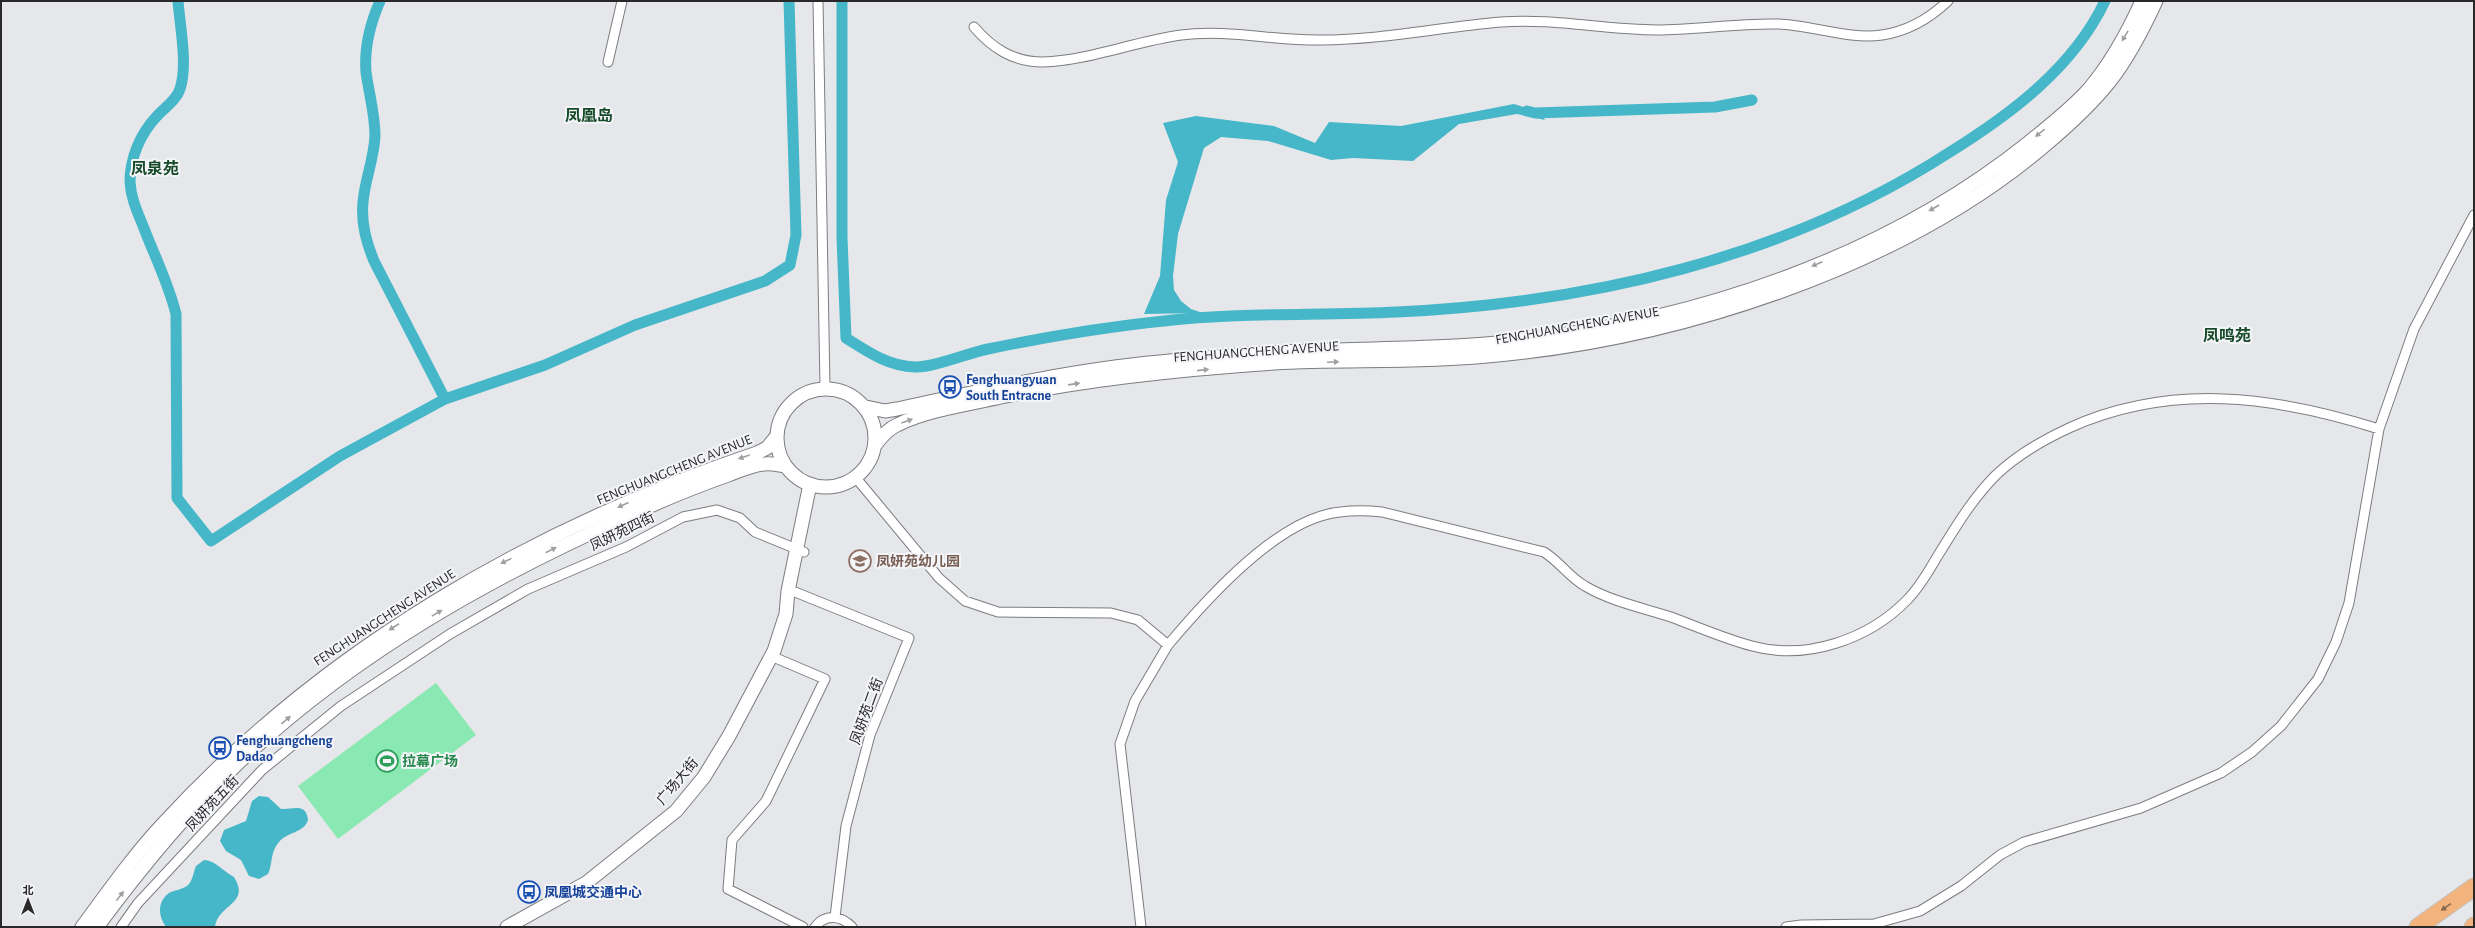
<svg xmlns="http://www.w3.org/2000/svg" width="2475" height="928" font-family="'Alegreya Sans','Noto Sans SC',sans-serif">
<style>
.green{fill:#8ae8b2}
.water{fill:#46b7c8}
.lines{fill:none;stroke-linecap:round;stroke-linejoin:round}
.canal{stroke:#46b7c8;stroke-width:11}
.street-casing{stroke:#7c7d80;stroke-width:11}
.secondary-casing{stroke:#7c7d80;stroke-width:15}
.highway-casing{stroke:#c3c3c3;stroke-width:19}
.street{stroke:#fff;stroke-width:9}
.secondary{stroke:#fff;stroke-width:13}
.highway{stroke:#f2b37c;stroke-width:17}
.oneway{fill:#9f9f9f}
.oneway2{fill:#83674f}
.labels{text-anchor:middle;stroke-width:4;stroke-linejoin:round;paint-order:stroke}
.street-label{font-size:14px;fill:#29292a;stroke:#f4f5f8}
.transit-label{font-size:14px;font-weight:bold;fill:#164399;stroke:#f4f5f8;text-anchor:start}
.education-label{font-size:14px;font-weight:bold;fill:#785e54;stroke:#f4f5f8;text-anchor:start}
.leisure-label{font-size:14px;font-weight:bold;fill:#27864d;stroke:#f4f5f8;text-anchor:start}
.quarter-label{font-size:16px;font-weight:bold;fill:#154927;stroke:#f4f5f8}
</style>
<rect width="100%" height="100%" fill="#e6e7ea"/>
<path class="green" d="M436 683 476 735 338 839 298 786Z"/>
<path class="water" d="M1514 104 1540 112 1545 120 1517 114 1459 124 1413 161 1353 158 1331 160 1268 141 1221 137 1204 148 1178 234 1173 276 1174 290 1181 301 1191 309 1203 313 1144 314 1160 276 1166 200 1178 162 1163 123 1196 116 1274 126 1315 143 1329 122 1401 126Z
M259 796 268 797 281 809C293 810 306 802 308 820 304 833 287 832 279 842 270 852 273 863 268 874L259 879 249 876 241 860 226 851 220 841 224 830 246 821 252 801Z
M204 860C215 860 224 872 234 877 251 904 218 904 215 927H166C158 916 157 902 169 893 174 890 181 890 187 886 193 881 193 873 196 866Z"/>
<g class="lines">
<path class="canal" d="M178 1C180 27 188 65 180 89 176 101 165 107 157 116 140 134 130 158 130 182 131 200 139 215 145 231 156 259 169 285 176 314L177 498 211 541 340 456 445 399 545 365 635 325 765 281 790 265 796 235 789 1
M380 1C370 24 364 47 366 72 369 94 375 114 375 136 374 159 365 179 363 202 361 223 366 241 374 261L445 399
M842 1V238L846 338C868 352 888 366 915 367 933 368 968 353 988 349 1046 337 1105 327 1164 321 1241 312 1319 316 1397 312 1590 303 1786 258 1950 152 2011 114 2074 67 2105 1
M1527 111 1535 113 1715 107 1752 100"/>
<g class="street-casing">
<path id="street" d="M818 1 825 387
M974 27C992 48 1013 62 1043 62 1087 61 1136 41 1181 35 1228 29 1275 41 1321 40 1382 40 1441 27 1501 22 1553 18 1605 30 1657 30 1697 30 1737 23 1778 24 1812 25 1848 40 1882 35 1909 31 1929 19 1948 1
M608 62 622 1
M856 478 939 578 965 601 998 612 1111 613 1138 620 1168 645 1135 701 1120 744 1141 927
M795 592 909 638 870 735 846 826 835 917
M1168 645C1205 601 1266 533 1321 516 1341 510 1362 510 1382 512L1544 552C1560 562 1569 577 1585 586 1610 601 1643 608 1671 617 1698 627 1725 639 1752 646 1807 661 1869 639 1907 600 1920 587 1928 572 1937 557 1955 528 1972 499 1996 475 2017 455 2043 440 2069 428 2171 382 2275 396 2379 429
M771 656 825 679 766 801 732 840 728 889 803 927
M121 927 138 903 262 770 341 706 450 634 528 589 626 547 683 517 717 510 740 518 755 532 804 552
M815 927C825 914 841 915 852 927
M1786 927 1801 925 1874 924 1920 911 1961 886 2000 855 2024 842 2141 808 2221 773 2252 752 2281 726 2318 679 2336 642 2349 603 2379 429 2414 329 2474 215"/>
</g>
<g class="secondary-casing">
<path id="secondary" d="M777 438a49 49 0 1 1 98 0a49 49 0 1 1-98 0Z
M866 407 885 411 897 409C984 390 1071 370 1160 362 1210 357 1260 352 1310 351 1379 348 1448 349 1516 341 1697 320 1884 258 2028 143 2049 126 2071 109 2089 89 2111 63 2128 32 2142 1
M876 444C882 436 888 429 897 425 926 410 974 403 1006 396 1094 378 1185 369 1274 363 1345 359 1416 363 1487 356 1675 340 1899 269 2044 146 2068 126 2091 105 2110 81 2129 57 2143 29 2156 1
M82 927C108 892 133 856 163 824 323 649 533 528 757 453L767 448 776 437
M97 927C139 870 184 815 235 766 352 654 490 577 637 512 667 498 697 486 728 475 739 471 752 465 764 464 771 463 778 465 785 466
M507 927 586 883 676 811 704 777 729 736 774 651 786 614 788 591 810 484"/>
</g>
<g class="highway-casing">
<path id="highway" d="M2418 927 2474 887
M2473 927 2474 926"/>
</g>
<use href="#street" class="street"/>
<use href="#secondary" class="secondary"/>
<use href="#highway" class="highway"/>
</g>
<defs><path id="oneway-solid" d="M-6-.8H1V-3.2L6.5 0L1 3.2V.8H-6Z"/></defs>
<g class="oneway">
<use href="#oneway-solid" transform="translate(2125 36) rotate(121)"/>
<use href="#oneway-solid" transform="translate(2040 133) rotate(141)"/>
<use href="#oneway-solid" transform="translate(1934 208) rotate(150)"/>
<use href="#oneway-solid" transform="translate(1817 264) rotate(157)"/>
<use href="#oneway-solid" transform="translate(1333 362) rotate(-2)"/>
<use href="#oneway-solid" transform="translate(1203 370) rotate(-6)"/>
<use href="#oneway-solid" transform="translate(1074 384) rotate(-8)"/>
<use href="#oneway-solid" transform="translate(907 421) rotate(-20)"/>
<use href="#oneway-solid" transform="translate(744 457) rotate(161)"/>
<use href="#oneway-solid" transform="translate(623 505) rotate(156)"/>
<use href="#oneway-solid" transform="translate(551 550) rotate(-27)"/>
<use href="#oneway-solid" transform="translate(506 561) rotate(154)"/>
<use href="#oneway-solid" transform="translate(437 613) rotate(-31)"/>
<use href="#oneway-solid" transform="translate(394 627) rotate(147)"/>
<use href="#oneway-solid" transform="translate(286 720) rotate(-40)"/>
<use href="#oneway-solid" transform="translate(120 896) rotate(-53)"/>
</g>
<use class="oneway2" href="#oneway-solid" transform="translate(2446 907) rotate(145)"/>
<defs>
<g id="bus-ring" transform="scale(1.15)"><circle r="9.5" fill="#f4f5f8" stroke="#1a4fb4" stroke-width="1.5"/><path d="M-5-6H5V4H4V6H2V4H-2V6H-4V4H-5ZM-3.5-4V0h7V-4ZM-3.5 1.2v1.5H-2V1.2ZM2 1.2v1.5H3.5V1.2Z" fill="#1a4fb4"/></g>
<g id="school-ring" transform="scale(1.15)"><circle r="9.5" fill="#f4f5f8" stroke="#8d6e63" stroke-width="1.5"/><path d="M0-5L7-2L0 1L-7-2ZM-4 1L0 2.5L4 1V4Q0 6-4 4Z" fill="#8d6e63"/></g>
<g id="stadium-ring" transform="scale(1.15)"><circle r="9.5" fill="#f4f5f8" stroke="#2e9e5b" stroke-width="1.5"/><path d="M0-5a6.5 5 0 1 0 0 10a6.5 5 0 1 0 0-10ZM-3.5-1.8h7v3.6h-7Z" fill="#2e9e5b"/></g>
</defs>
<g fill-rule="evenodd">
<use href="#bus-ring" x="950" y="387"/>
<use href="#school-ring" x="860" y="561"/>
<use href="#bus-ring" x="220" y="748"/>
<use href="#stadium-ring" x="387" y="761"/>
<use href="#bus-ring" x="529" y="892"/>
</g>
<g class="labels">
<g class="street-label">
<text transform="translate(1577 325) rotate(-10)" y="5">FENGHUANGCHENG AVENUE</text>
<text transform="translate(1256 351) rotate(-4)" y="5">FENGHUANGCHENG AVENUE</text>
<text transform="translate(674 469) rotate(-22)" y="5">FENGHUANGCHENG AVENUE</text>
<text transform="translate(622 531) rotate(-26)" y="5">凤妍苑四街</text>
<text transform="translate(384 617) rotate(-33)" y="5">FENGHUANGCHENG AVENUE</text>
<text transform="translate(866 711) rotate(-70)" y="5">凤妍苑二街</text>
<text transform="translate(677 781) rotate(-50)" y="5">广场大街</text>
<text transform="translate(212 803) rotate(-47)" y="5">凤妍苑五街</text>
</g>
<g class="transit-label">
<text x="966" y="384">Fenghuangyuan<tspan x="966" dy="16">South Entracne</tspan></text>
<text x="236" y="745">Fenghuangcheng<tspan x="236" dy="16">Dadao</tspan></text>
<text x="544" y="897">凤凰城交通中心</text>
</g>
<g class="education-label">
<text x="876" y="566">凤妍苑幼儿园</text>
</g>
<g class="leisure-label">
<text x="402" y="766">拉幕广场</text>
</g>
<g class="quarter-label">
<text x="589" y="121">凤凰岛</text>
<text x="155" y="174">凤泉苑</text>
<text x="2227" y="341">凤鸣苑</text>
</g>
</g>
<rect width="2475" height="928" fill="none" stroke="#29292a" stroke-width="4"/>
<g transform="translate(28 900)" stroke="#f4f5f8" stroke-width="3" paint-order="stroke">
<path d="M0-3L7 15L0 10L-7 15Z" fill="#29292a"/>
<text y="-6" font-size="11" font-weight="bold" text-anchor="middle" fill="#29292a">北</text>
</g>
</svg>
